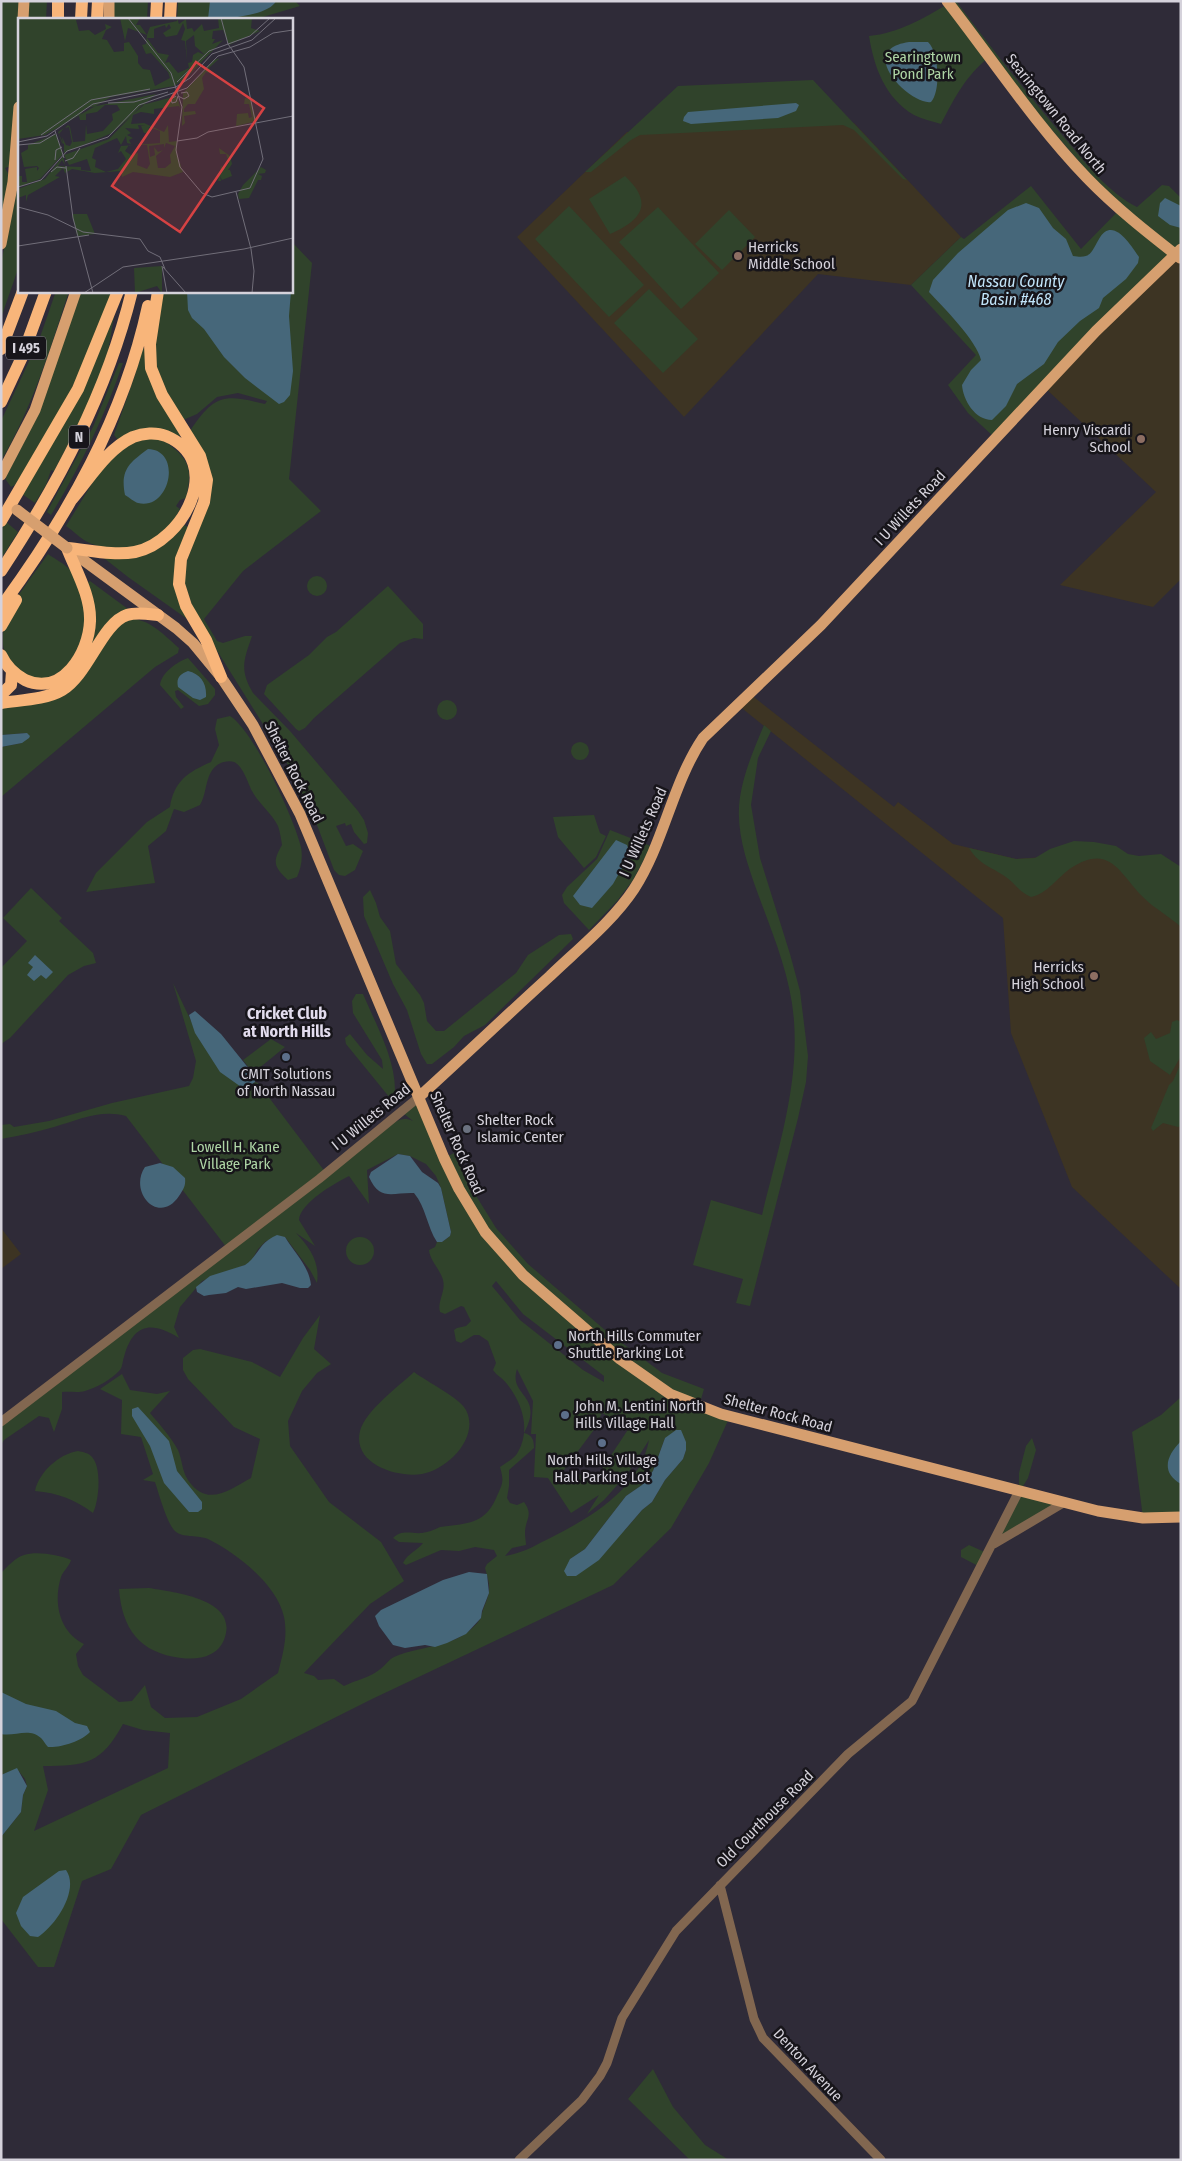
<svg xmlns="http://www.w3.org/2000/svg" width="1182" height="2161" font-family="'Fira Sans Condensed',sans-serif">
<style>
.education{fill:#3d3423}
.green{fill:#30432b;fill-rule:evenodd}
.water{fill:#46677a}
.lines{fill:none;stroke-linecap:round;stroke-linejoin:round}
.minor{stroke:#826750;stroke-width:9}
.major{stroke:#d69f6f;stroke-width:11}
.highway{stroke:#f8b57a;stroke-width:12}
.major-bridge{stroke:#d69f6f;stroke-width:11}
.education-dot{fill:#8d6e63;stroke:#17151a;stroke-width:2}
.service-dot{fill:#5c6f8a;stroke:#17151a;stroke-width:2}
.worship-dot{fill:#6b7280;stroke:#17151a;stroke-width:2}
.labels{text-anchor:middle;stroke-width:5;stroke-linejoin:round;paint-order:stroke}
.shield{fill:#17151a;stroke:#9c99a1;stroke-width:1}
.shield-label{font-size:14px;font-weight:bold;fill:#d5d2db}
.park-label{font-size:15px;fill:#aed5a5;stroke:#17151a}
.street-label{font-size:15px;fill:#d5d2db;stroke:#17151a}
.poi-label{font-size:15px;fill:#d5d2db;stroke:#17151a;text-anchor:start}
.water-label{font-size:16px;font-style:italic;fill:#c2e5fa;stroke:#17151a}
.neighbourhood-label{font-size:16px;font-weight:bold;fill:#e2dced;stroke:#17151a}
.inset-road{fill:none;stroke:#716e79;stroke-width:1}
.view{fill:#d64243;fill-opacity:0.15;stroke:#d64243;stroke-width:2.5}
.inset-edge{fill:none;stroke:#d5d2db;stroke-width:2.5}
</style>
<rect width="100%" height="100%" fill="#2f2b38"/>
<path class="education" d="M854 123 961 237 911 285 818 274 684 417 517 237 627 132Z
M1175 254 1181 259V579L1153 607 1060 585 1156 492 1044 387Z
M750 694 894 807 898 802 953 844 1016 859 1098 853 1181 873V1289L1072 1187 1011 1033 1003 918 738 705Z
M1 1228 21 1254 1 1269Z"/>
<path class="green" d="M1 1H24L19 19V107L11 166 5 168 13 182 1 244Z
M28 1H47L46 19H28Z
M113 1H148L147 19H114Z
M178 1H295L300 6 256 19H177Z
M946 1H956C992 49 1029 96 1068 142 1087 165 1109 193 1137 207L1162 185 1169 186 1181 198V247L993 436 968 413 948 385 976 355 911 285 961 237 964 239 1031 186 1081 249 1120 209 989 57C965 77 955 97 941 124 932 121 922 119 914 115 885 98 874 67 869 36 899 33 922 19 948 4Z
M813 80 907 180 903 179 854 130 843 125 640 135 631 140 591 172H585L678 86Z
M19 163V266L1 318V263L16 191Z
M625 176C654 203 642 220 610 234L589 199Z
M569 206 644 285 609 317 535 239Z
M658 207 719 273 681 309 619 242Z
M729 210 755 237 722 270 695 244Z
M291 241 312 263 289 479 321 511 243 571 204 619 217 641 223 643 245 636H252C244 660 239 669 253 693L290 731 358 811 364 820 368 833 367 843 364 844 354 832 351 824 346 826 345 823 336 826 346 846 353 844 363 851 355 870 345 876 339 875 334 870 314 817 286 761 196 617 182 575 210 495 190 431C215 394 223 394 265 404L267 401 238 393 217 397 197 414 183 420C176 410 168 401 163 391 147 358 155 325 161 291H291Z
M649 289 698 339 663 373 614 323Z
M56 291H69C50 350 32 408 1 461V421L39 340Z
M80 291H115L81 370 59 414 15 485 11 487 6 480V476C40 418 59 355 80 291Z
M112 317H114C111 331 110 345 106 359 94 398 73 435 54 471L51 470 46 485 35 503 22 494Z
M142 348 146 349 182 433 177 438 118 440 114 435 135 375Z
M119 363H123C105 416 80 467 51 515L47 512 93 427Z
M161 438C187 458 194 464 186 498L180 500 176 506 180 509C177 514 174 521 170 526 152 549 109 555 84 540 78 536 72 530 66 526L101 469 134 439Z
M5 521 18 532 1 559V527Z
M184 525 190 528 179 552 190 621 128 577 100 555 119 556Z
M48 554C55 559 65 564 70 570 79 581 87 610 86 624 83 650 61 686 30 677 24 675 17 668 12 663 0 653 1 632 7 618 15 596 35 573 48 554Z
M307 586a10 10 0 1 1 20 0a10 10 0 1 1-20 0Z
M90 581 128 609 86 654 87 583Z
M388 586 423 624V639L414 638 400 643 314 718 305 728 299 731 296 729 264 694 267 685 309 655 327 637 336 632Z
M131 619C150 619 165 636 179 648L178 653 155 667 1 797V747L22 743 27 733 1 735V707L44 701 122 622Z
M188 658 215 689V695L208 704 199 706 178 690 175 691 176 697 184 707 181 709 160 685C162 672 177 662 188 658Z
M437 710a10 10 0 1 1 20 0a10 10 0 1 1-20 0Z
M230 716C254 731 294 818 301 847 303 858 301 868 297 877L288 880C274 867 272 862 282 845 281 838 280 832 278 826 271 812 259 804 252 791 248 783 243 766 234 762 229 760 220 762 216 766 205 775 207 794 200 805L184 812 174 809 166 831 148 846 155 883 86 892 96 873 147 822 170 807C174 781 188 772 211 762L219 745 215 729 217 719Z
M764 725 771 731 758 758 751 805 760 858 790 954 800 991 808 1056 806 1082 798 1118 750 1306 736 1303 743 1279 693 1265 711 1200 762 1215C777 1152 799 1087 794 1021 791 977 773 935 758 894 747 863 735 830 740 797 744 772 754 749 764 725Z
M571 751a9 9 0 1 1 18 0a9 9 0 1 1-18 0Z
M594 815 600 833 606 836 596 857 584 868 558 837 553 817Z
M610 830 651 846 633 880 617 901 589 930 564 903 562 895 567 887 597 859Z
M1074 841 1094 842 1116 846 1128 854 1139 856 1161 854 1181 867V927C1169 916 1155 909 1144 898 1120 875 1111 842 1071 868 1058 877 1047 894 1031 897 1022 893 1019 889 1012 882 997 868 980 867 969 848L1016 859 1035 858 1050 849Z
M31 888 62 918 59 921 93 953 96 963 84 966 68 975 10 1038 1 1044V968L27 941 3 918Z
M370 890 376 903 380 917 390 931 396 964 420 995 424 1003 427 1021 436 1031H444L516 973 528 955 559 935 571 934 573 939 485 1025 464 1036 454 1047 432 1064H427L421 1054 407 1010 393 984 364 916 363 897Z
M173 983 201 1042 251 1085 255 1082 258 1083 326 1173 227 1248 126 1116C101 1109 78 1120 54 1127 37 1132 19 1136 1 1139V1125L10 1124 14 1127 49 1121 112 1103 189 1086 193 1078 196 1061Z
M356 994H363C376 1025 396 1059 395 1093L390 1098 346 1044 345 1038 350 1034 367 1055 383 1069 382 1060 353 1013 352 1001Z
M1177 1020 1181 1022V1056L1170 1075 1150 1061 1144 1038 1151 1032 1156 1039 1170 1033 1172 1022Z
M271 1039 285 1047 253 1073 243 1060Z
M1181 1063V1126L1178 1127 1163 1123 1153 1131 1151 1128 1169 1085 1173 1081Z
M419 1097 444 1158 454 1153 470 1186 496 1228 528 1264 605 1330 662 1373 704 1389 699 1406 730 1416 709 1463 671 1528 613 1585 372 1699 141 1815 111 1869 82 1881 54 1967H38L1 1919V1837L21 1812 23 1795 27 1786 25 1779 17 1769 1 1775 2 1572C8 1566 15 1558 24 1555 37 1551 59 1555 71 1560 69 1567 63 1571 61 1577 53 1602 59 1632 84 1644L76 1654 78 1666 83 1675 119 1702 132 1701 145 1685 151 1707 165 1718 197 1717 241 1699 278 1673C283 1654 288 1636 284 1617 277 1584 236 1553 208 1539 199 1535 182 1538 175 1531 167 1524 159 1494 155 1482L143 1480 153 1474 141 1437 121 1434 122 1400 100 1389 122 1374 130 1390 157 1394 170 1391 150 1413C159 1424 171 1437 178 1450 182 1459 182 1471 188 1480 207 1508 229 1490 251 1478L260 1439 234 1427 188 1379 183 1370V1358L193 1350 200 1349 252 1362 280 1377 303 1338 320 1315 314 1349 331 1364 317 1373 302 1391 288 1421 290 1446 329 1502 381 1542 404 1581 370 1604 304 1673 314 1676 318 1680 334 1679 344 1686C356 1680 369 1678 379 1670 385 1666 388 1660 394 1657 424 1644 460 1649 481 1618 482 1609 488 1600 489 1591 490 1583 487 1576 485 1568L487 1564 497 1556 494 1550 475 1547 459 1551 441 1550 406 1565 403 1563C408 1553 417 1551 423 1543L399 1542 393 1538C402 1529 411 1534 422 1533 429 1532 434 1530 440 1527 445 1526 451 1526 456 1525 478 1522 488 1517 497 1496 503 1483 504 1481 500 1467 506 1463 515 1458 518 1452 531 1429 522 1403 507 1384 503 1378 497 1376 493 1370L496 1363 488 1341 479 1335H474L461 1343 456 1341 454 1330 457 1328 466 1326 471 1321 464 1307 461 1306 445 1314 440 1312C437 1301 446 1292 443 1280 440 1269 430 1261 429 1250L435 1247 437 1242H442L450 1236 451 1232 441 1188 436 1176 426 1164 410 1156 398 1154 367 1170 369 1204 349 1176C335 1183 300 1203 299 1220L315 1246 296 1233C310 1248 320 1262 317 1283L310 1270 285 1237 266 1241 258 1249 250 1263 245 1265 202 1281 180 1307 174 1327 179 1338C152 1321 133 1323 124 1357 122 1362 123 1367 119 1371 112 1379 96 1388 85 1391 78 1393 70 1391 62 1392V1409L54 1432 49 1418 39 1416 4 1440 1 1445V1426L387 1127C397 1121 402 1116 413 1121L403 1113ZM496 1281 523 1314 604 1376V1382L583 1370 520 1320 492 1286ZM517 1369 533 1401 531 1434H536L534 1477 548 1478 571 1513 599 1495 587 1514 604 1500 628 1473 649 1440C640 1488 593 1516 554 1536 535 1545 527 1552 505 1556L512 1548 526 1545C526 1541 525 1538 525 1533 525 1519 534 1516 524 1502L517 1505 510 1503 507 1498 509 1486V1470L534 1448C534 1439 532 1435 524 1433 545 1394 508 1397 517 1369ZM602 1413 629 1428 598 1475 561 1474 593 1431ZM665 1438 686 1442V1450L683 1459 665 1480 652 1502 642 1510 625 1530 570 1559 585 1549 626 1496 642 1485 653 1471ZM123 1724 143 1730 170 1733 168 1768 34 1831 48 1790 43 1766C86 1766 101 1764 123 1724Z
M346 1251a14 14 0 1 1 28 0a14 14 0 1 1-28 0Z
M414 1372C427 1382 459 1397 466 1410 480 1437 448 1469 422 1474 397 1478 352 1464 360 1431 366 1410 398 1387 414 1372Z
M1181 1397V1517L1143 1518 1132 1432 1161 1415Z
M1032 1438 1036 1450 1028 1478 1020 1491 1065 1502 993 1544 1019 1491V1473L1026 1446Z
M78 1451C83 1452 89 1453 92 1457 102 1468 99 1501 93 1513 74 1499 58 1493 35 1491 39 1472 59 1454 78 1451Z
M969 1545 989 1554 982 1568 961 1557V1550Z
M149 1588C172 1592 233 1598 226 1633 224 1643 219 1650 211 1654 202 1659 191 1659 181 1658 139 1653 122 1628 119 1589Z
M653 2069 673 2107 705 2145 729 2160H690L628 2099Z"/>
<path class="water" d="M210 1H276C269 16 224 19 208 19Z
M909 42H928C939 52 941 91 931 102 912 106 853 50 909 42Z
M796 103 799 105 796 111 778 118 691 124 683 121 684 117 688 112Z
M1165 198 1181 206V228L1170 225 1158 216 1160 203Z
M1026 203 1039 208 1053 228 1066 239 1073 256C1092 259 1091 252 1099 239 1113 215 1131 246 1139 257L1138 263 1126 279 1103 298 1099 308 1080 321 1058 342 1044 364 1017 384 1006 406 992 420C975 420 963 400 962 385L971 370 981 360C977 341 943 307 929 292L933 280 958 253 1008 210Z
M187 291H291L289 316 293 371 290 395 284 402 279 404 245 378 224 357 204 329 192 318 188 310Z
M148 449C183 450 170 511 138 503 134 502 129 497 125 495 120 470 129 463 148 449Z
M188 671C201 674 207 684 206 697L200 700 193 698 178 687C176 678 180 674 188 671Z
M27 733 30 736 29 738 22 743 1 747V735Z
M616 840 627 845 630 854 613 884 592 908 580 905 573 896Z
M35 955 53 972 46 979 41 975 34 981 27 975 33 967 28 963Z
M195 1011 221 1034 254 1075 255 1082 244 1089 220 1072 195 1033 189 1015Z
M398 1154 410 1156 422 1172 438 1183 441 1188 451 1232 450 1236 442 1242H437C427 1227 426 1207 414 1193 393 1192 380 1202 369 1177L371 1172Z
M160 1163 173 1167 185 1178C186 1186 183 1190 179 1196 159 1226 128 1192 145 1167Z
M277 1235 285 1237C294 1252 309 1266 311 1285L308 1288H300L282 1283 246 1289 238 1287 226 1293 209 1295 204 1296 197 1292 196 1287 210 1276 245 1265C258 1257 258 1243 277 1235Z
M138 1407 169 1441 177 1471 202 1502V1509L198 1512H189L164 1483 150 1446 132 1416V1409Z
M676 1430H681L686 1442V1450L683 1459 665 1480 652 1502 642 1510 599 1560 576 1576H567L564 1571 570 1559 585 1549 626 1496 642 1485 653 1471 665 1438Z
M1181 1441V1484C1160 1472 1167 1455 1181 1441Z
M469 1572 487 1574 489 1593 482 1611 481 1618 466 1634 447 1643 435 1647 425 1645 405 1648 393 1645 379 1626 375 1616 381 1610 443 1580Z
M1 1692 26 1704 56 1711 75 1723 87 1726 90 1732C82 1741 60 1748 48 1747 45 1744 44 1741 41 1738 29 1727 14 1737 1 1734Z
M17 1768 27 1786 23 1795 21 1812 1 1837V1775Z
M66 1870C80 1890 55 1926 38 1937L30 1936 21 1926 16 1913 23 1897 59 1871Z"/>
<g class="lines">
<path class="minor" d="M1 1422 319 1179 419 1097
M994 1544 1065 1502
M720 1885 754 2019 763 2038 881 2160
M519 2160 582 2100 600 2076 607 2063 622 2018 676 1931 848 1754 912 1701 1019 1491"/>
<path class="major" d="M947 1C993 60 1035 124 1087 178 1116 208 1148 233 1180 258
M23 19 24 1
M109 19V1
M1 244 13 182 19 107
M1 475 35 410 76 291
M67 548 176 628 193 643 221 677 253 725 300 814 444 1158 459 1189 485 1232 523 1275 620 1359 670 1394 721 1414 1098 1511 1143 1518 1181 1517
M419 1097C463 1057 506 1016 550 976 577 950 613 921 634 889 664 843 672 784 703 738L821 625 1096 331 1181 249"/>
<path class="highway" d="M58 19V1
M81 19 82 1
M97 19 98 1
M156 19 157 1
M170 19 171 1
M158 291 150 344 151 368 162 395 200 456 207 480 204 502 181 559 179 584 186 606 206 640 221 677
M1 349 23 291
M1 402 22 357 46 291
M1 521 78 389 118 291
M1 571C58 484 107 393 132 291
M1 607C68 516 124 417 148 306
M1 626 16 600
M1 655C6 666 14 674 25 680 62 697 89 653 90 621 91 596 76 571 67 548 89 550 114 556 135 552 184 542 226 461 166 436 156 432 143 433 133 437 107 449 90 478 72 499
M4 692 11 685 12 671
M1 703C20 700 45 700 62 690 88 675 102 623 127 615 137 612 148 614 158 615"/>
<path class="major-bridge" d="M17 510 67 548"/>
</g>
<g class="education-dot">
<circle cx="738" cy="256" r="5"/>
<circle cx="1141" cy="439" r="5"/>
<circle cx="1094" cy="976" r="5"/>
</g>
<g class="service-dot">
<circle cx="286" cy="1057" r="5"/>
<circle cx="558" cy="1345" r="5"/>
<circle cx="565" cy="1415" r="5"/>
<circle cx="602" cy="1443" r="5"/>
</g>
<circle class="worship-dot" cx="467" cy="1129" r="5"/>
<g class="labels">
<g class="shield">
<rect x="6" y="336.5" width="40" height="23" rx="4"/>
<rect x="69" y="425.5" width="20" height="23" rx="4"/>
</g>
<g class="shield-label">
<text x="26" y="353">I 495</text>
<text x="79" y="442">N</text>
</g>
<g class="park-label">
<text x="923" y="62">Searingtown<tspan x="923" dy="17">Pond Park</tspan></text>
<text x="235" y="1152">Lowell H. Kane<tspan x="235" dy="17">Village Park</tspan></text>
</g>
<g class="street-label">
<text transform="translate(1056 114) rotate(51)" y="5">Searingtown Road North</text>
<text transform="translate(910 508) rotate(-47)" y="5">I U Willets Road</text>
<text transform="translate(294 772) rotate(63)" y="5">Shelter Rock Road</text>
<text transform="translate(643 832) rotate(-66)" y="5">I U Willets Road</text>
<text transform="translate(371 1117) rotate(-39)" y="5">I U Willets Road</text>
<text transform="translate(457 1143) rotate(66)" y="5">Shelter Rock Road</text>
<text transform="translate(778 1413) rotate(15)" y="5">Shelter Rock Road</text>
<text transform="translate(765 1819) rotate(-45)" y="5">Old Courthouse Road</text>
<text transform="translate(808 2065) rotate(47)" y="5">Denton Avenue</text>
</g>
<g class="poi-label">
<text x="748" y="252">Herricks<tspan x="748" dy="17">Middle School</tspan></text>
<text x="1131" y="435" text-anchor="end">Henry Viscardi<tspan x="1131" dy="17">School</tspan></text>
<text x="1084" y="972" text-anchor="end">Herricks<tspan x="1084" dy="17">High School</tspan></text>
<text x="286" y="1079" text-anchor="middle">CMIT Solutions<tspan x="286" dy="17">of North Nassau</tspan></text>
<text x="477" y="1125">Shelter Rock<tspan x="477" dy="17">Islamic Center</tspan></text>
<text x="568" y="1341">North Hills Commuter<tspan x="568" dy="17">Shuttle Parking Lot</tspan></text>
<text x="575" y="1411">John M. Lentini North<tspan x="575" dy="17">Hills Village Hall</tspan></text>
<text x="602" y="1465" text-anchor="middle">North Hills Village<tspan x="602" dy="17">Hall Parking Lot</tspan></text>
</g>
<g class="water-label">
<text x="1016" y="287">Nassau County<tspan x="1016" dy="18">Basin #468</tspan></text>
</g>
<g class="neighbourhood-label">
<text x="287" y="1019">Cricket Club<tspan x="287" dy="18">at North Hills</tspan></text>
</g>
</g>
<g transform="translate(18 18)">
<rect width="275" height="275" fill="#2f2b38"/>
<path d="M0 0H63L58 2 61 13 71 12 77 17 88 11 87 6 94 9 88 12 84 21 89 22 96 34 106 33V25L111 24 120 38V45L125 51 132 52 137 68 152 60 150 54 133 35 128 36 124 27 128 26 129 17 110 10 107 23 102 0H122L118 7H122L129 17 132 9 159 3V0L161 6 168 1 169 11 174 10 176 14 184 6 186 13 201 10 200 0H234L233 10 242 13 211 27 205 12 195 13 194 21H197L194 26 205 22 169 59 156 68 93 79 27 117 0 121ZM165 5 167 11 163 22 167 23 169 43 168 23 176 17 177 28 187 37 180 34 175 37 174 44 170 45 171 50 160 55 151 44 147 45 151 37 140 35 129 20H136V11L147 7 148 10 151 6 153 10 145 15 148 19 159 17ZM216 36 202 40 191 50 195 56 188 54 184 60 186 71 177 86H170L166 91V94L177 93 178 96 166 98 167 105 164 108 165 75 196 42ZM138 76 94 115 46 135V126L44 125 40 114 46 110 41 116 45 125 44 119 48 127 52 128 54 124 51 109 47 110 50 107 52 109 55 124 67 123 68 106 69 116 85 113 95 102 94 96 102 92 99 87H87L79 94 68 96V102H62L61 98 68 90ZM159 78 163 92 161 88 136 91V96L123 94 115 97 113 106 126 105 146 114 150 107 151 124 159 123V136L165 154 152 159 115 154 104 159 103 153 77 155 54 151 47 155 45 150 37 158 42 159 10 177 8 184V177L0 180V171L27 161 45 138 47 147 44 142 40 148 63 149V152L73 153 69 141 51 147 46 137 91 121 124 87ZM120 107 127 108H123L126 115H130L131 109 142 113V125L103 128 100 135 103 133 108 141 100 151 88 154 77 149 78 142 74 140 77 130 99 120 103 127 108 118 109 125 113 126 111 122 115 120 109 117 113 115 107 110 121 111ZM148 125 157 128 152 137 153 145 147 150H140L138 138 145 132 140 134 136 129 137 137 132 139 131 128 146 126V130ZM111 127H129L132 146 129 151 119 147 120 135 113 137 107 133ZM227 80 232 81 239 103 218 108 219 96 230 95 231 100 234 99 231 86H226ZM38 116 45 136 22 161 0 169V158H4V164H9L7 151 19 149V153L21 150 19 148 6 149 3 135 10 131V127ZM201 130 212 138 214 146 210 152H212L214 158 204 162 202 158 203 163H200L203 148 207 150 211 145 208 136H202ZM243 149 248 152 247 155 240 156 244 158 243 162H240L231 180 221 181 220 176 225 167ZM54 196H69L77 216 59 218ZM144 248V275L139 268 117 275 116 250Z" fill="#30432b" fill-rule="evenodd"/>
<path class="inset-road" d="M110 0 153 55 164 89 158 132 162 149 184 175 194 179 232 170 245 141 226 49 210 26 203 0M159 64 191 33 232 18 252 0M158 78 153 81 154 85 158 84 160 78 166 81 171 78 169 74 163 75M90 85 116 84 150 74M37 113 46 140M23 117 73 82 132 71M159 123 179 120 190 114 275 98M0 124 29 118 75 86 158 69 172 60 194 36 234 22 258 0M0 127 22 125 37 116M37 142 38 132 44 129M47 143 55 140 62 130M48 148 55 200 75 275M33 154 39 149 48 150M0 169 23 162 49 133 90 119 121 87 169 70 200 38 232 29 255 15 275 12M218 174 233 231 236 253 234 275M0 189 30 197 65 214 122 221 130 233 142 239 147 251M0 228 71 217M144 248 149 275M145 249 168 275M66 275 105 249 226 231 275 220"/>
<path class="view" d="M178 44 246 90 162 214 94 168Z"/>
<rect width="275" height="275" class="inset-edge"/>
</g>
<rect width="1182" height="2161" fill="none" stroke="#d5d2db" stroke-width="5"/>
</svg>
